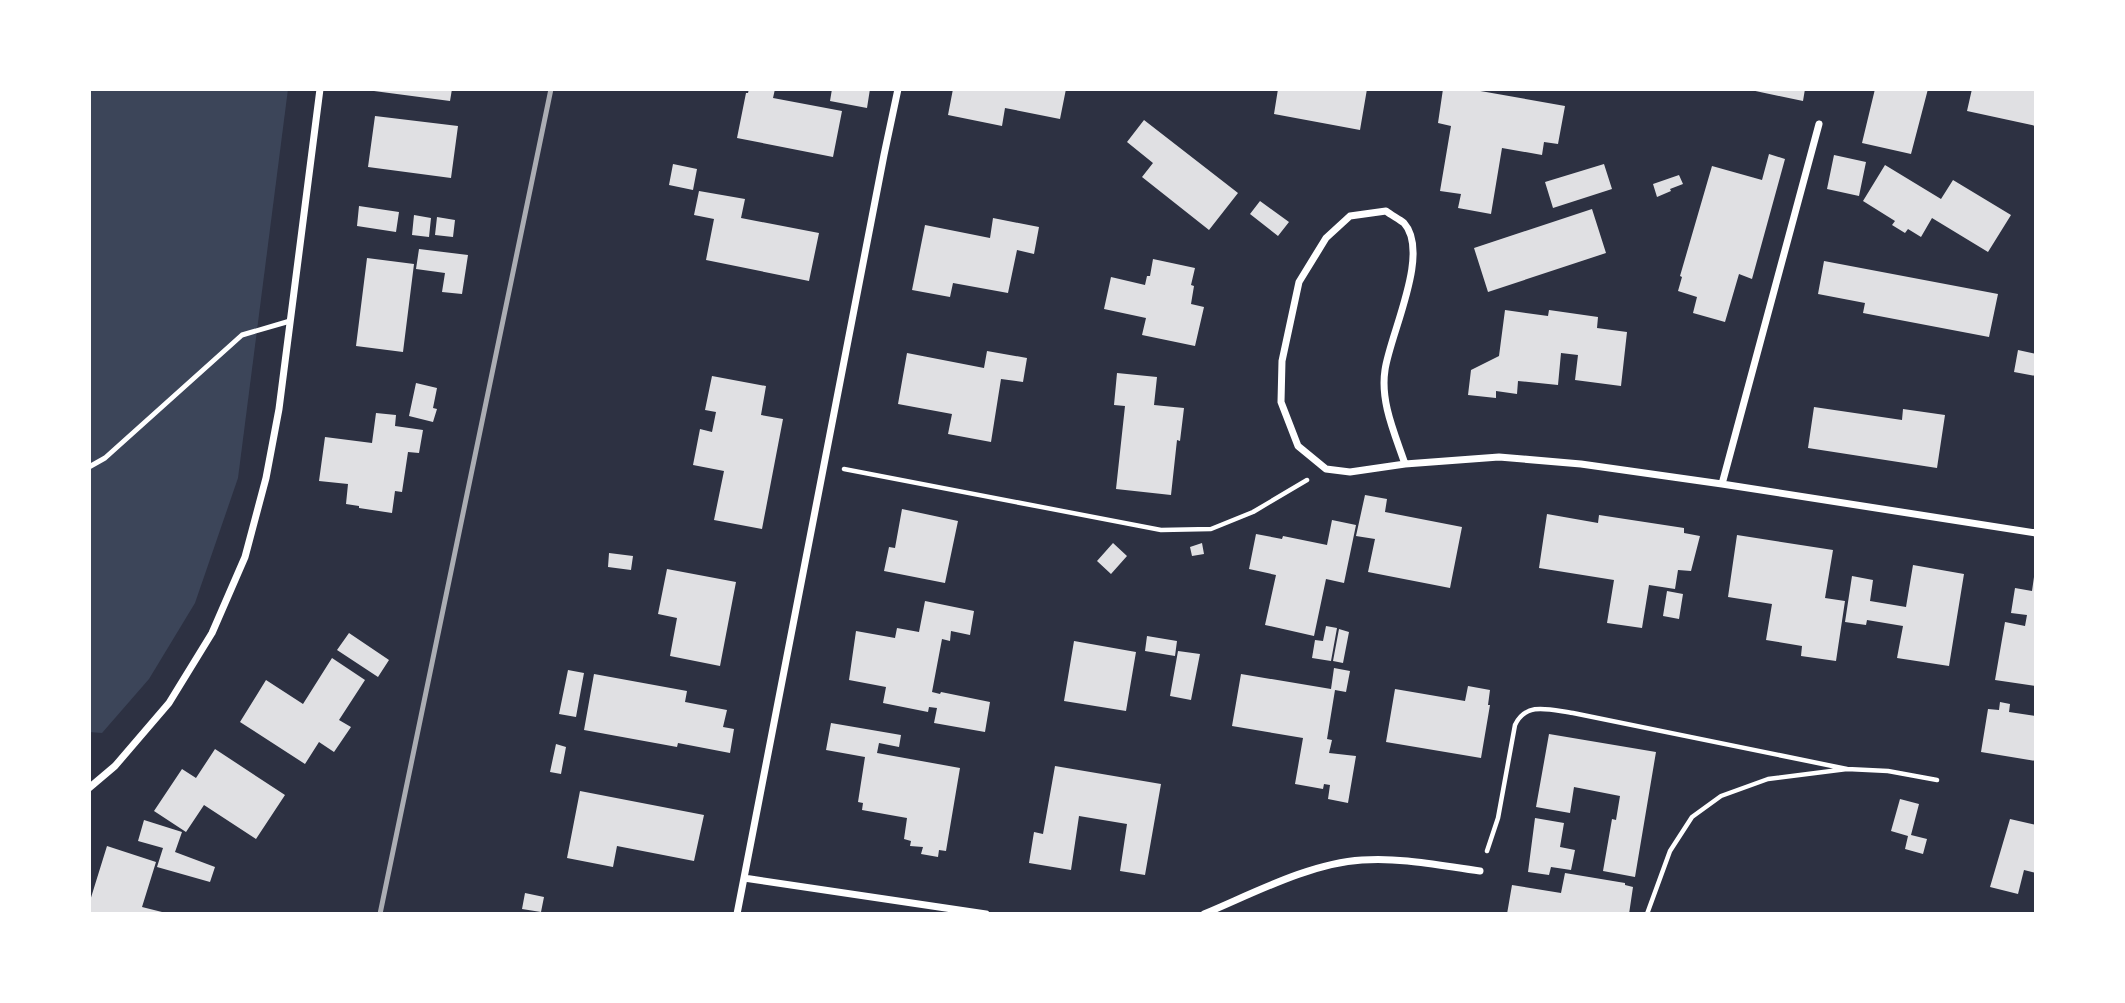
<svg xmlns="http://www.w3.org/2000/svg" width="2125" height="1003" font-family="Montserrat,sans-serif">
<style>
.green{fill:#3c4559}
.building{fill:#e0e0e3}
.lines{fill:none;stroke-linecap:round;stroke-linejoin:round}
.path{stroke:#fff;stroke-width:4.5}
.service{stroke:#fff;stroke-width:5}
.minor{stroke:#fff;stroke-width:7}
.rail{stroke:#abadb3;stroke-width:5}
</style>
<rect width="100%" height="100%" fill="#2d3142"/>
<path class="green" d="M89 89H288L238 478 195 603 149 679 102 733 89 732Z"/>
<path class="building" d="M374 89H452L450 101 374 91Z
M749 89H775L773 98 842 111 833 157 737 138 746 93H748Z
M832 89H870L867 108 830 101Z
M953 89H1066L1060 119 1005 108 1002 126 948 115Z
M1278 89H1367L1360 130 1274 114Z
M1443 89H1469L1565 106 1558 144 1544 142 1542 155 1502 148 1491 214 1458 208 1461 194 1440 191 1451 126 1438 123Z
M1746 89H1805L1803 101Z
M1875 89H1928L1911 154 1862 143Z
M1972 89H2036V126L1967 111Z
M375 116 458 126 451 178 368 167Z
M1144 120 1238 193 1209 230 1142 177 1153 163 1127 142Z
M1769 154 1785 159 1752 279 1739 274 1725 322 1693 313 1697 297 1678 291 1682 277 1680 276 1712 166 1762 180Z
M1834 155 1866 162 1859 196 1827 189Z
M673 164 697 169 693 190 669 185Z
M1604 164 1612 189 1553 208 1545 182Z
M1885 165 1941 199 1953 180 2011 215 1988 252 1932 218 1921 237 1908 229 1905 233 1892 225 1895 221 1863 201Z
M1679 175 1683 184 1670 189 1671 191 1657 197 1653 184Z
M699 191 745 199 741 218 819 233 809 281 706 260 714 219 694 215Z
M1260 201 1289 222 1278 236 1250 214Z
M359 206 399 212 396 232 357 226Z
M1592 209 1606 253 1488 292 1474 248Z
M414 215 431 218 429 237 412 235Z
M437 217 455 220 453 237 435 235Z
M993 218 1039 227 1034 254 1017 250 1008 293 953 283 950 297 912 290 925 225 990 238Z
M419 249 468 255 462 294 442 292 445 273 416 269Z
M367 258 414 264 403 352 356 346Z
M1153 259 1195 268 1191 285 1194 286 1191 304 1204 307 1195 346 1142 335 1146 318 1104 309 1111 277 1145 285 1147 276H1150Z
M1824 261 1998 294 1989 337 1863 313 1865 303 1818 294Z
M1505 310 1548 316 1549 310 1598 317 1597 328 1627 332 1621 386 1575 380 1578 355 1561 353 1558 385 1518 381 1517 394 1496 391V398L1468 395 1471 370 1499 356Z
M2018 350 2036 354V376L2014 372Z
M987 351 1027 358 1023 382 1001 379 991 442 948 434 952 414 898 404 907 353 984 368Z
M1117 373 1157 377 1154 405 1184 408 1180 441 1177 440 1171 495 1116 489 1125 406 1114 405Z
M712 376 766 386 761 415 783 419 762 529 714 520 724 471 693 465 700 429 712 432 716 412 705 410Z
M416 383 437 388 433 408 437 409 433 422 409 416Z
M1814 407 1902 420 1903 409 1945 415 1937 468 1808 448Z
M376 413 396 415 395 426 423 430 419 453 408 452 402 492 395 491 392 513 359 508V506L346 504 348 484 319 481 325 437 372 443Z
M1365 495 1387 499 1385 512 1462 527 1450 588 1368 572 1375 539 1356 536Z
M902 509 958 521 945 583 884 571 889 547 895 548Z
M1547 514 1598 523 1599 515 1684 528V533L1700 536 1691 571 1678 570 1675 589 1649 585 1642 628 1607 623 1614 580 1539 568Z
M1332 520 1356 525 1344 583 1326 579 1314 636 1265 625 1276 575 1249 569 1256 534 1282 539 1283 536 1327 545Z
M1737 535 1833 550 1825 598 1845 601 1836 661 1801 656 1802 646 1766 640 1772 604 1728 597Z
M1113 543 1127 556 1111 574 1097 561Z
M1202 543 1204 554 1192 556 1190 547Z
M609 553 633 556 631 570 608 567Z
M1913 565 1964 574 1949 666 1897 658 1903 626 1867 620 1866 625 1845 622 1852 576 1873 580 1870 601 1906 607Z
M667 569 736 582 720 666 670 656 677 618 658 614Z
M2034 577 2036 686 1995 680 2005 622 2025 626 2027 615 2011 613 2015 588 2032 591Z
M1667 591 1683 594 1679 619 1663 616Z
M925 601 974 611 970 635 951 631 950 641 942 639 932 692 940 694 941 692 990 702 985 732 934 723 937 708 929 707 928 712 883 703 886 687 849 680 856 631 895 638 897 628 919 632Z
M1326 626 1337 628 1331 661 1312 658 1315 640 1323 641Z
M1339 629 1349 632 1343 663 1333 661Z
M349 633 389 660 378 677 337 650Z
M1147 636 1177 641 1175 656 1145 651Z
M1074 641 1136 652 1126 711 1064 701Z
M1178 651 1200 654 1191 700 1170 696Z
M332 658 365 680 339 720 351 727 334 752 319 742 305 764 240 722 266 680 303 704Z
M1334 668 1350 671 1346 692 1335 690 1327 739 1332 740 1329 753 1356 756 1348 803 1328 799 1330 785 1324 784 1323 789 1295 784 1303 738 1232 726 1241 674 1331 689Z
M568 670 584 673 576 717 559 714Z
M594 674 687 691 685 702 727 710 723 727 734 729 730 753 678 743 677 747 584 730Z
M1468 686 1490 690 1488 705H1490L1481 758 1386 742 1395 689 1465 701Z
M2000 702 2010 704 2009 712 2036 716V761L1981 752 1988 709 1999 710Z
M831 723 901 735 899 747 879 743 877 753 960 768 946 851 939 850 938 857 921 854 923 847 910 846 911 841 904 839 907 818 862 810 863 803 858 802 865 757 826 750Z
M1549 734 1656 752 1635 877 1603 871 1612 819 1616 820 1620 796 1574 787 1570 813 1536 807Z
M556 744 566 747 561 774 550 772Z
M215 749 285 795 256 839 204 805 186 832 154 811 182 769 196 778Z
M1055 766 1161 784 1145 875 1120 871 1127 824 1079 816 1071 870 1029 863 1034 832 1043 834Z
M580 791 704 815 694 861 617 846 613 867 567 858Z
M1900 799 1919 804 1911 835 1927 839 1923 854 1905 849 1908 836 1891 831Z
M1535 818 1564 823 1560 847 1575 850 1571 870 1551 867 1549 875 1528 872Z
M2010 819 2036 825V873L2024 870 2018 894 1990 887Z
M144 820 182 832 175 852 215 867 210 882 157 867 163 848 138 841Z
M107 846 156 862 142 907 170 914H89V904Z
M1565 873 1625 883V885L1633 887 1629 914H1507L1512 885 1561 893Z
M525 893 544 897 541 912 522 909Z"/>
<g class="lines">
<path class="path" d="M844 469 1161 530 1211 529 1253 512 1307 480
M1487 851 1498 818 1515 725C1526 701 1550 710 1573 713L1847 769
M1647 914 1670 851 1692 817 1721 796 1768 779 1847 769 1888 771 1937 780"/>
<path class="service" d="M89 467 105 458 242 335 290 321"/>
<path class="minor" d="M1405 464C1395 434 1380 402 1385 370 1390 334 1431 253 1404 223 1399 219 1391 215 1386 211L1350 216 1326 238 1299 282 1282 361 1281 402 1298 446 1326 469 1350 472 1405 464 1499 457 1581 464 1722 484 2036 533
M1722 484 1819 124
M89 788 115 766 169 703 212 633 245 557 266 478 279 409 320 89
M744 878 986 914
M737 914 884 155 898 89
M1204 914C1252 894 1310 863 1362 860 1401 857 1442 866 1480 871"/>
<path class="rail" d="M380 914 551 89"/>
</g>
<rect width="2125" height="1003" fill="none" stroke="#ffffff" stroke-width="182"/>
</svg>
